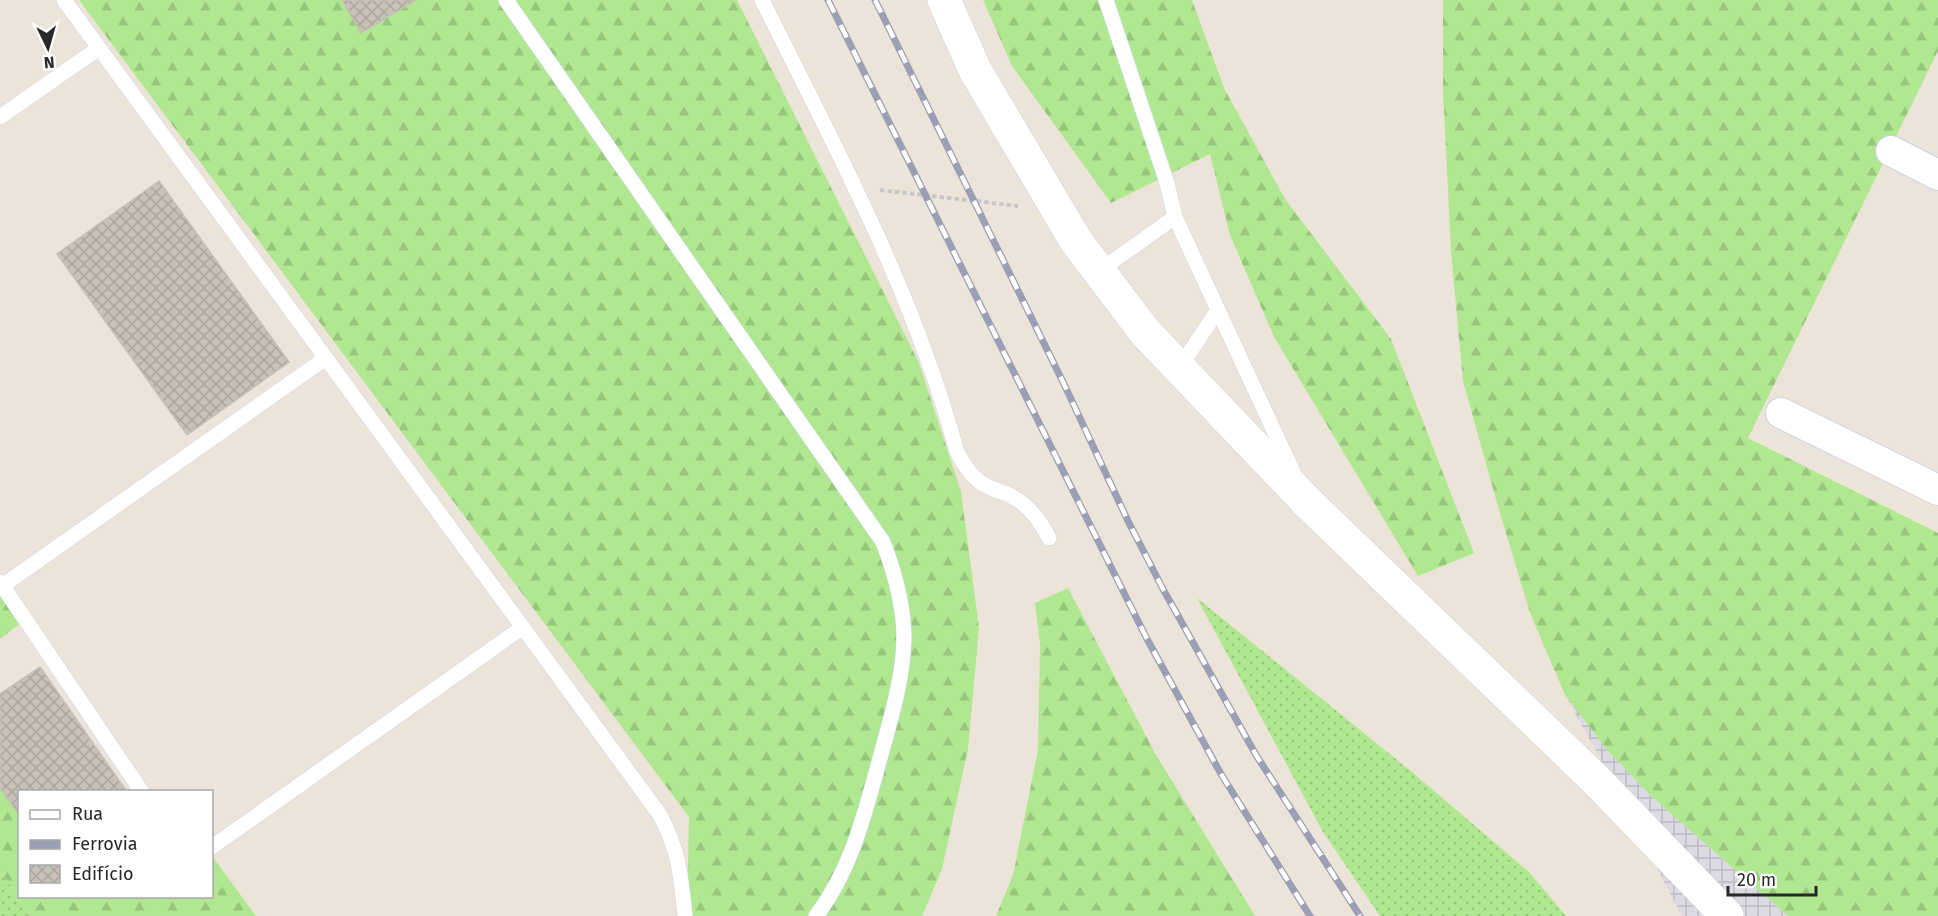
<svg xmlns="http://www.w3.org/2000/svg" width="1938" height="916" font-family="'Fira Sans',sans-serif">
<style>
.industrial{fill:url(#industrial-grid)}
.grass{fill:url(#grass-dots)}
.forest{fill:url(#forest-firs)}
.building{fill:url(#building-cross-hatch);stroke:#c7c0b2;stroke-width:1.5}
.lines{fill:none;stroke-linecap:round;stroke-linejoin:round}
.lane-casing{stroke:#ced2e3;stroke-width:16}
.street-casing{stroke:#ced2e3;stroke-width:32}
.secondary-casing{stroke:#ced2e3;stroke-width:34}
.path{stroke:#c7c7c7;stroke-width:4;stroke-dasharray:4.5 3;stroke-linecap:butt}
.lane{stroke:#fff;stroke-width:15}
.street{stroke:#fff;stroke-width:30}
.secondary{stroke:#fff;stroke-width:33}
.rail-casing{stroke:#9b9fb5;stroke-width:7}
.rail{stroke:#fff;stroke-width:4.5;stroke-dasharray:14;stroke-linecap:butt}
</style>
<defs>
<pattern id="industrial-grid" width="8" height="8" patternUnits="userSpaceOnUse" patternTransform="scale(1.5)"><rect width="8" height="8" fill="#dddae4"/><path d="M0 4h8M4 0v8" fill="none" stroke="#bebbc4"/></pattern>
<pattern id="grass-dots" width="8" height="8" patternUnits="userSpaceOnUse" patternTransform="scale(1.5)"><rect width="8" height="8" fill="#afe890"/><path d="M2 2h.1M6 6h.1" fill="none" stroke="#97c77c" stroke-width="1.8" stroke-linecap="round"/></pattern>
<pattern id="forest-firs" width="22" height="20" patternUnits="userSpaceOnUse" patternTransform="scale(1.5)"><rect width="22" height="20" fill="#afe890"/><path d="M5 1l3.5 6h-7zM16 11l3.5 6h-7z" fill="#97c77c"/></pattern>
<pattern id="building-cross-hatch" width="8" height="8" patternUnits="userSpaceOnUse" patternTransform="scale(1.5)"><rect width="8" height="8" fill="#c7c1b8"/><path d="M0 0l8 8M0 8l8-8" fill="none" stroke="#aba69e"/></pattern>
</defs>
<rect width="100%" height="100%" fill="#ece4d8"/>
<path class="industrial" d="M1565 695 1607 750 1652 797 1788 916H1682L1600 758Z"/>
<path class="grass" d="M1197 598 1412 772 1530 873 1566 916H1380L1323 832Z
M0 872 32 916H0Z"/>
<path class="forest" d="M79 0H737L919 363 961 492 979 628 968 749 942 869 922 916H687L689 817Z
M983 0H1192L1224 88 1285 199 1391 339 1474 553 1418 576 1274 337 1230 235 1210 154 1111 203 1012 66Z
M1443 0H1938V51L1748 438 1938 533V916H1788L1652 797 1607 750 1565 695 1530 613 1497 503 1463 381 1451 251 1443 90Z
M0 576 30 616 0 639Z
M1068 588 1156 755 1255 916H996L1013 875 1038 750 1040 644 1035 603Z
M0 719 20 792V896H212V856L256 916H32L0 872Z"/>
<path class="building" d="M342 0H416L361 33Z
M159 181 289 362 187 435 57 254Z
M40 667 127 792H20V816L0 788V694Z"/>
<g class="lines">
<g class="lane-casing">
<path id="lane" d="M64 0 660 815C679 851 681 876 685 916
M506 0 883 542C895 573 904 606 904 639 903 678 892 714 882 751 866 808 853 868 816 916
M762 0C836 149 913 290 957 452 963 463 970 475 980 482 989 489 1001 491 1011 496 1029 505 1040 520 1049 538
M0 117 99 48
M1175 217 1293 472
M1099 271 1175 217 1167 183 1106 0
M1179 368 1218 310
M0 582 142 792
M2 586 326 358
M212 847 523 627"/>
</g>
<g class="street-casing">
<path id="street" d="M1891 151 1938 175
M1781 413 1938 490"/>
</g>
<g class="secondary-casing">
<path id="secondary" d="M944 0 975 70 1076 241 1145 332 1307 502 1597 781 1727 916"/>
</g>
<path class="path" d="M880 190 1018 206"/>
<use href="#lane" class="lane"/>
<use href="#street" class="street"/>
<use href="#secondary" class="secondary"/>
<g class="rail-casing">
<path id="rail" d="M828 0 1147 639 1221 774 1310 916
M875 0 1064 384 1128 521 1163 589 1256 755 1360 916"/>
</g>
<use href="#rail" class="rail"/>
</g>
<rect x="18" y="790" width="195" height="108" fill="#ffffff" stroke="#a9a9a9" stroke-width="1.5"/>
<rect x="30" y="810" width="30" height="9" fill="#ffffff" stroke="#a9a9a9" stroke-width="1.5"/>
<text x="72" y="820" font-size="18" fill="#282828">Rua</text>
<rect x="30" y="840" width="30" height="9" fill="#9b9fb5" stroke="#a9a9a9" stroke-width="1.5"/>
<text x="72" y="850" font-size="18" fill="#282828">Ferrovia</text>
<rect x="30" y="865" width="30" height="18" fill="url(#building-cross-hatch)" stroke="#a9a9a9" stroke-width="1.5"/>
<text x="72" y="880" font-size="18" fill="#282828">Edifício</text>
<g transform="translate(48 48) rotate(175)" stroke="#ffffff" stroke-width="4.5" paint-order="stroke">
<path d="M0-4.5L10 22L0 15L-10 22Z" fill="#282828"/>
<text y="-9" font-size="16" font-weight="bold" text-anchor="middle" fill="#282828">N</text>
</g>
<path d="M1728 886v9h88v-9" fill="none" stroke="#282828" stroke-width="3"/>
<text x="1737" y="886" font-size="18" fill="#282828" stroke="#ffffff" stroke-width="4.5" paint-order="stroke">20 m</text>
</svg>
